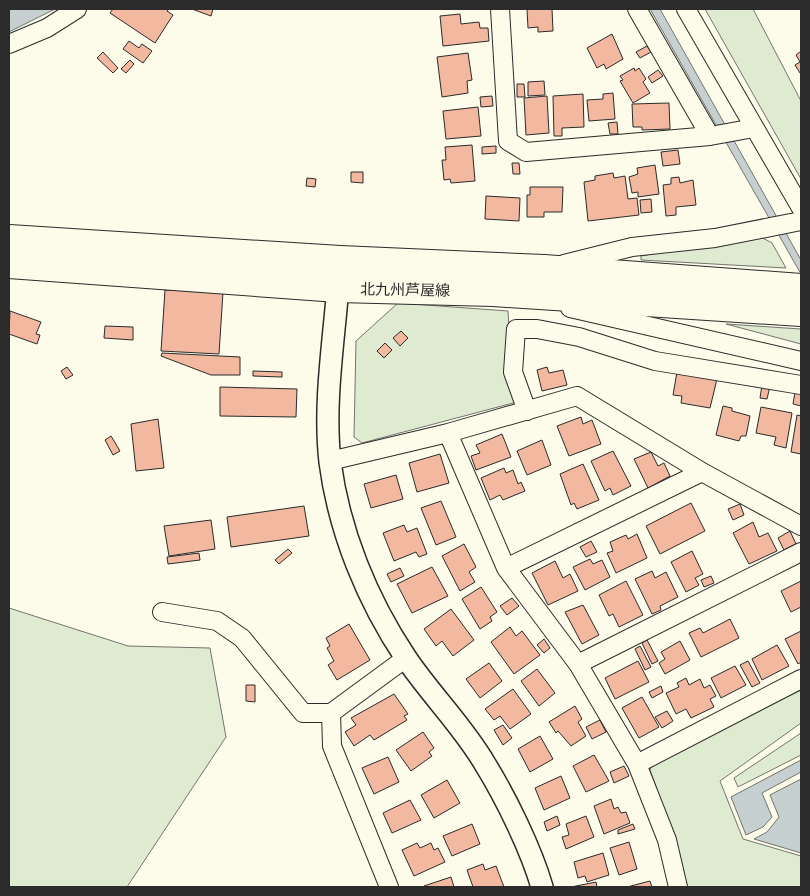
<svg xmlns="http://www.w3.org/2000/svg" width="810" height="896" font-family="Karla,'Noto Sans JP',sans-serif">
<style>
.green{fill:#deebd1;stroke:#74746e}
.water{fill:#c7d0d0;stroke:#74746e}
.building{fill:#f2b8a0;stroke:#2b2b2b}
.lines{fill:none;stroke-linecap:round;stroke-linejoin:round}
.minor-casing{stroke:#2b2b2b;stroke-width:20}
.tertiary-casing{stroke:#2b2b2b;stroke-width:24}
.primary-casing{stroke:#2b2b2b;stroke-width:30}
.minor{stroke:#fdfbea;stroke-width:18}
.tertiary{stroke:#fdfbea;stroke-width:21}
.primary{stroke:#fdfbea;stroke-width:28}
.labels{text-anchor:middle;stroke-width:4;stroke-linejoin:round;paint-order:stroke}
.street-label{font-size:15px;fill:#2b2b2b;stroke:#fdfbea}
</style>
<rect width="100%" height="100%" fill="#fdfbea"/>
<path class="green" d="M705 9H753L801 101V179Z
M759 236 772 243 786 268 641 260V256Z
M398 303 508 311 510 347 517 402 362 443 354 437 356 341Z
M726 324 801 329V344Z
M9 608 128 646 210 648 226 737 127 887H9Z
M801 690V723L720 781 743 839 801 856V887H687L675 840 650 770 653 762Z
M801 733V755L738 787 734 778Z"/>
<path class="water" d="M9 9H55L9 32Z
M650 9H660L801 260V274Z
M801 760V772L762 793 772 817 763 827 746 835 731 797Z
M801 779V853L754 839 767 832 779 817 770 795Z"/>
<path class="building" d="M113 9H168L167 11 173 15 155 43 110 13Z
M192 9H213L211 16Z
M527 9H552L553 31 538 32V27L528 28Z
M460 14 461 24 479 22 480 28H488L489 41 443 46 440 16Z
M612 34 623 59 606 69 604 64 597 68 587 48Z
M129 41 139 48 142 44 152 51 143 63 123 49Z
M647 46 651 52 640 58 636 52Z
M801 51V72L800 73 795 65 800 62 796 55Z
M103 52 118 68 113 73 97 58Z
M468 53 472 80 467 81 468 93 442 97 437 57Z
M130 60 134 64 126 73 121 69Z
M634 68 635 71 639 68 646 79 643 82 650 93 633 103 620 81 623 80 620 76Z
M658 70 663 76 652 83 648 77Z
M544 81 545 95 528 96V82Z
M517 84H524L525 97H517Z
M613 93 615 119 589 121 587 100 603 99V94Z
M583 94 584 127 562 128V136H554L553 96Z
M492 96 493 106 481 107 480 97Z
M547 96 549 133 526 135 524 98Z
M669 103 670 129 642 130V127H633L632 104Z
M478 107 481 136 446 139 443 111Z
M617 122 618 134H610L608 123Z
M472 145 475 181 451 183 450 179 444 180 442 160H446L445 147Z
M496 146V153L482 154V147Z
M678 150 680 164 663 166 661 152Z
M512 163H519L520 174H513Z
M655 165 659 194 638 197V192L632 193 629 177 638 174 637 168Z
M351 172H363V183L351 182Z
M613 173 614 178 625 176 628 199 637 198 639 215 588 221 584 182 595 180V176Z
M679 177 680 183 693 180 696 205 676 207V215L666 216 663 185 671 184V178Z
M307 178 316 179 315 187 306 186Z
M530 187H563L562 212H544V217H527V195H530Z
M486 196 520 198 519 221 485 219Z
M651 199 652 212 641 213 640 200Z
M165 290 223 292 219 354 161 351Z
M10 311 41 322 36 334 40 335 37 344 9 334Z
M105 326 133 327V340L104 338Z
M401 331 408 338 400 346 393 338Z
M385 343 392 350 384 358 377 351Z
M162 353 240 357V375H211L161 356Z
M67 367 73 375 66 379 61 371Z
M547 367 549 373 563 370 567 385 542 391 537 370Z
M253 371 282 372V377L253 376Z
M677 372 717 379 710 408 681 403 682 396 673 395Z
M762 385 770 386 767 399 760 398Z
M220 387 297 389 296 417 220 416Z
M795 392 801 393V406L793 404Z
M723 406 732 408V411L750 416 746 436H741L739 441 716 435Z
M761 407 792 413 786 448 774 445 776 437 756 433Z
M797 415 801 416V454L791 452Z
M581 417 583 424 592 420 601 444 569 456 557 426Z
M158 419 164 468 136 471 131 424Z
M502 434 511 457 476 470 471 456 480 453 476 445Z
M111 436 120 451 113 455 105 440Z
M542 440 551 465 527 475 517 451Z
M613 451 631 486 613 495 610 488 605 491 591 461Z
M651 452 658 466 664 463 670 476 648 488 634 459Z
M440 454 449 483 417 492 409 463Z
M583 464 599 500 577 509 574 503 571 505 560 474Z
M504 468 506 473 513 470 518 484 521 482 525 491 503 500 500 495 490 500 481 478Z
M396 475 403 499 371 508 364 484Z
M441 501 456 537 436 545 421 508Z
M691 503 705 531 660 554 646 526Z
M740 504 744 515 733 520 728 509Z
M304 506 309 536 231 547 227 517Z
M211 520 215 549 169 556 164 526Z
M753 522 759 537 768 533 777 551 749 564 733 533Z
M404 525 407 532 417 528 427 554 419 557 416 552 394 561 383 533Z
M790 531 796 544 784 550 778 538Z
M637 534 647 558 616 573 607 553 613 551 610 542 626 535 628 539Z
M591 541 597 552 586 557 580 547Z
M464 544 476 567 469 572 475 582 460 591 442 556Z
M288 549 292 553 279 564 275 560Z
M692 551 703 574 695 578 699 585 686 592 671 562Z
M199 553 200 560 168 564 167 557Z
M590 559 593 564 602 560 610 577 585 590 573 567Z
M555 561 563 578 570 574 578 591 548 605 532 573Z
M432 567 448 596 412 613 397 584Z
M400 568 404 576 391 582 387 574Z
M652 571 655 578 666 572 678 597 660 606 661 610 652 614 635 579Z
M711 576 714 583 704 587 701 580Z
M626 581 643 615 619 627 613 614 609 616 599 595Z
M801 581V607L791 612 781 591Z
M481 587 497 612 490 617 492 621 480 629 462 599Z
M512 598 519 606 507 615 500 606Z
M583 605 599 635 582 644 565 612Z
M451 609 474 640 453 656 442 641 436 646 424 629Z
M730 619 739 638 701 657 689 633 700 628 703 633Z
M349 624 370 660 337 680 328 665 334 661 327 648 330 646 326 638Z
M510 627 516 636 522 631 540 655 514 674 491 642Z
M801 631V662L798 664 785 639Z
M544 639 550 648 544 653 537 645Z
M647 640 658 661 652 664 642 643Z
M680 641 690 660 665 674 659 663 665 659 661 652Z
M777 645 789 666 762 680 752 659Z
M640 646 651 667 645 670 635 649Z
M638 661 649 682 615 699 605 678Z
M748 661 760 683 752 687 740 665Z
M489 663 502 681 480 698 466 679Z
M735 666 746 685 721 698 711 678Z
M537 669 555 693 539 706 521 681Z
M686 678 689 685 700 679 704 688 710 685 716 696 710 699 714 707 691 718 686 709 676 714 666 693 679 687 677 683Z
M246 685H255V702L246 701Z
M661 686 663 692 652 698 649 692Z
M513 689 531 714 510 729 500 716 494 720 485 709Z
M394 694 408 714 404 716 407 720 374 740 370 735 354 746 345 732 356 725 351 718Z
M642 697 659 727 639 738 622 708Z
M575 706 582 719 578 722 586 736 571 746 558 731 556 733 549 722Z
M667 711 673 721 662 728 655 717Z
M600 720 606 732 592 739 586 727Z
M503 725 512 738 503 745 494 730Z
M423 732 434 748 429 752 432 756 411 771 396 750Z
M540 736 553 759 530 772 518 749Z
M594 755 609 781 586 792 573 766Z
M388 757 399 782 374 794 362 768Z
M624 766 629 776 614 783 610 772Z
M561 776 570 798 544 810 535 788Z
M447 780 460 803 434 818 421 795Z
M611 799 614 809 618 807 621 813 626 812 630 823 604 834 594 806Z
M410 800 421 820 392 833 383 813Z
M557 816 560 825 547 831 544 822Z
M586 816 594 837 566 849 562 837 569 835 566 824Z
M472 824 480 844 452 856 443 836Z
M633 824 635 829 618 834V830Z
M629 842 637 869 619 875 610 848Z
M417 843 420 848 431 843 434 850 438 848 445 862 414 876 402 850Z
M603 853 609 875 587 882 585 876 578 878 574 862Z
M483 864 485 870 496 866 504 887H473L467 870Z
M451 877 454 887H425L424 886Z
M650 881 652 887H627Z
M596 882 597 887H571Z"/>
<g class="lines">
<g class="minor-casing">
<path id="minor" d="M500 9 508 141 526 152 710 136 754 128
M637 9 710 136
M686 9 801 208
M9 44 47 28 77 9
M564 264 632 247 715 238 801 221
M570 308 801 361
M527 411 513 372 516 329H537L579 337 655 361 801 385
M448 433 506 568 578 664 637 764 667 840 678 887
M330 461 448 433 577 396 702 472 801 526
M506 568 702 472
M162 612 217 621 242 638 303 713H331
M578 664 801 552
M637 764 801 679
M389 887 332 746 331 713 406 658"/>
</g>
<g class="tertiary-casing">
<path id="tertiary" d="M339 273C335 335 323 400 330 462 339 531 367 600 406 658 430 694 463 726 485 764 506 798 531 849 542 887"/>
</g>
<g class="primary-casing">
<path id="primary" d="M9 239 340 260 544 269 801 288
M9 264 338 288 493 292 801 312"/>
</g>
<use href="#minor" class="minor"/>
<use href="#tertiary" class="tertiary"/>
<use href="#primary" class="primary"/>
</g>
<g class="labels">
<g class="street-label">
<text transform="translate(405 290) rotate(1)" y="5">北九州芦屋線</text>
</g>
</g>
<rect width="810" height="896" fill="none" stroke="#2b2b2b" stroke-width="20"/>
</svg>
